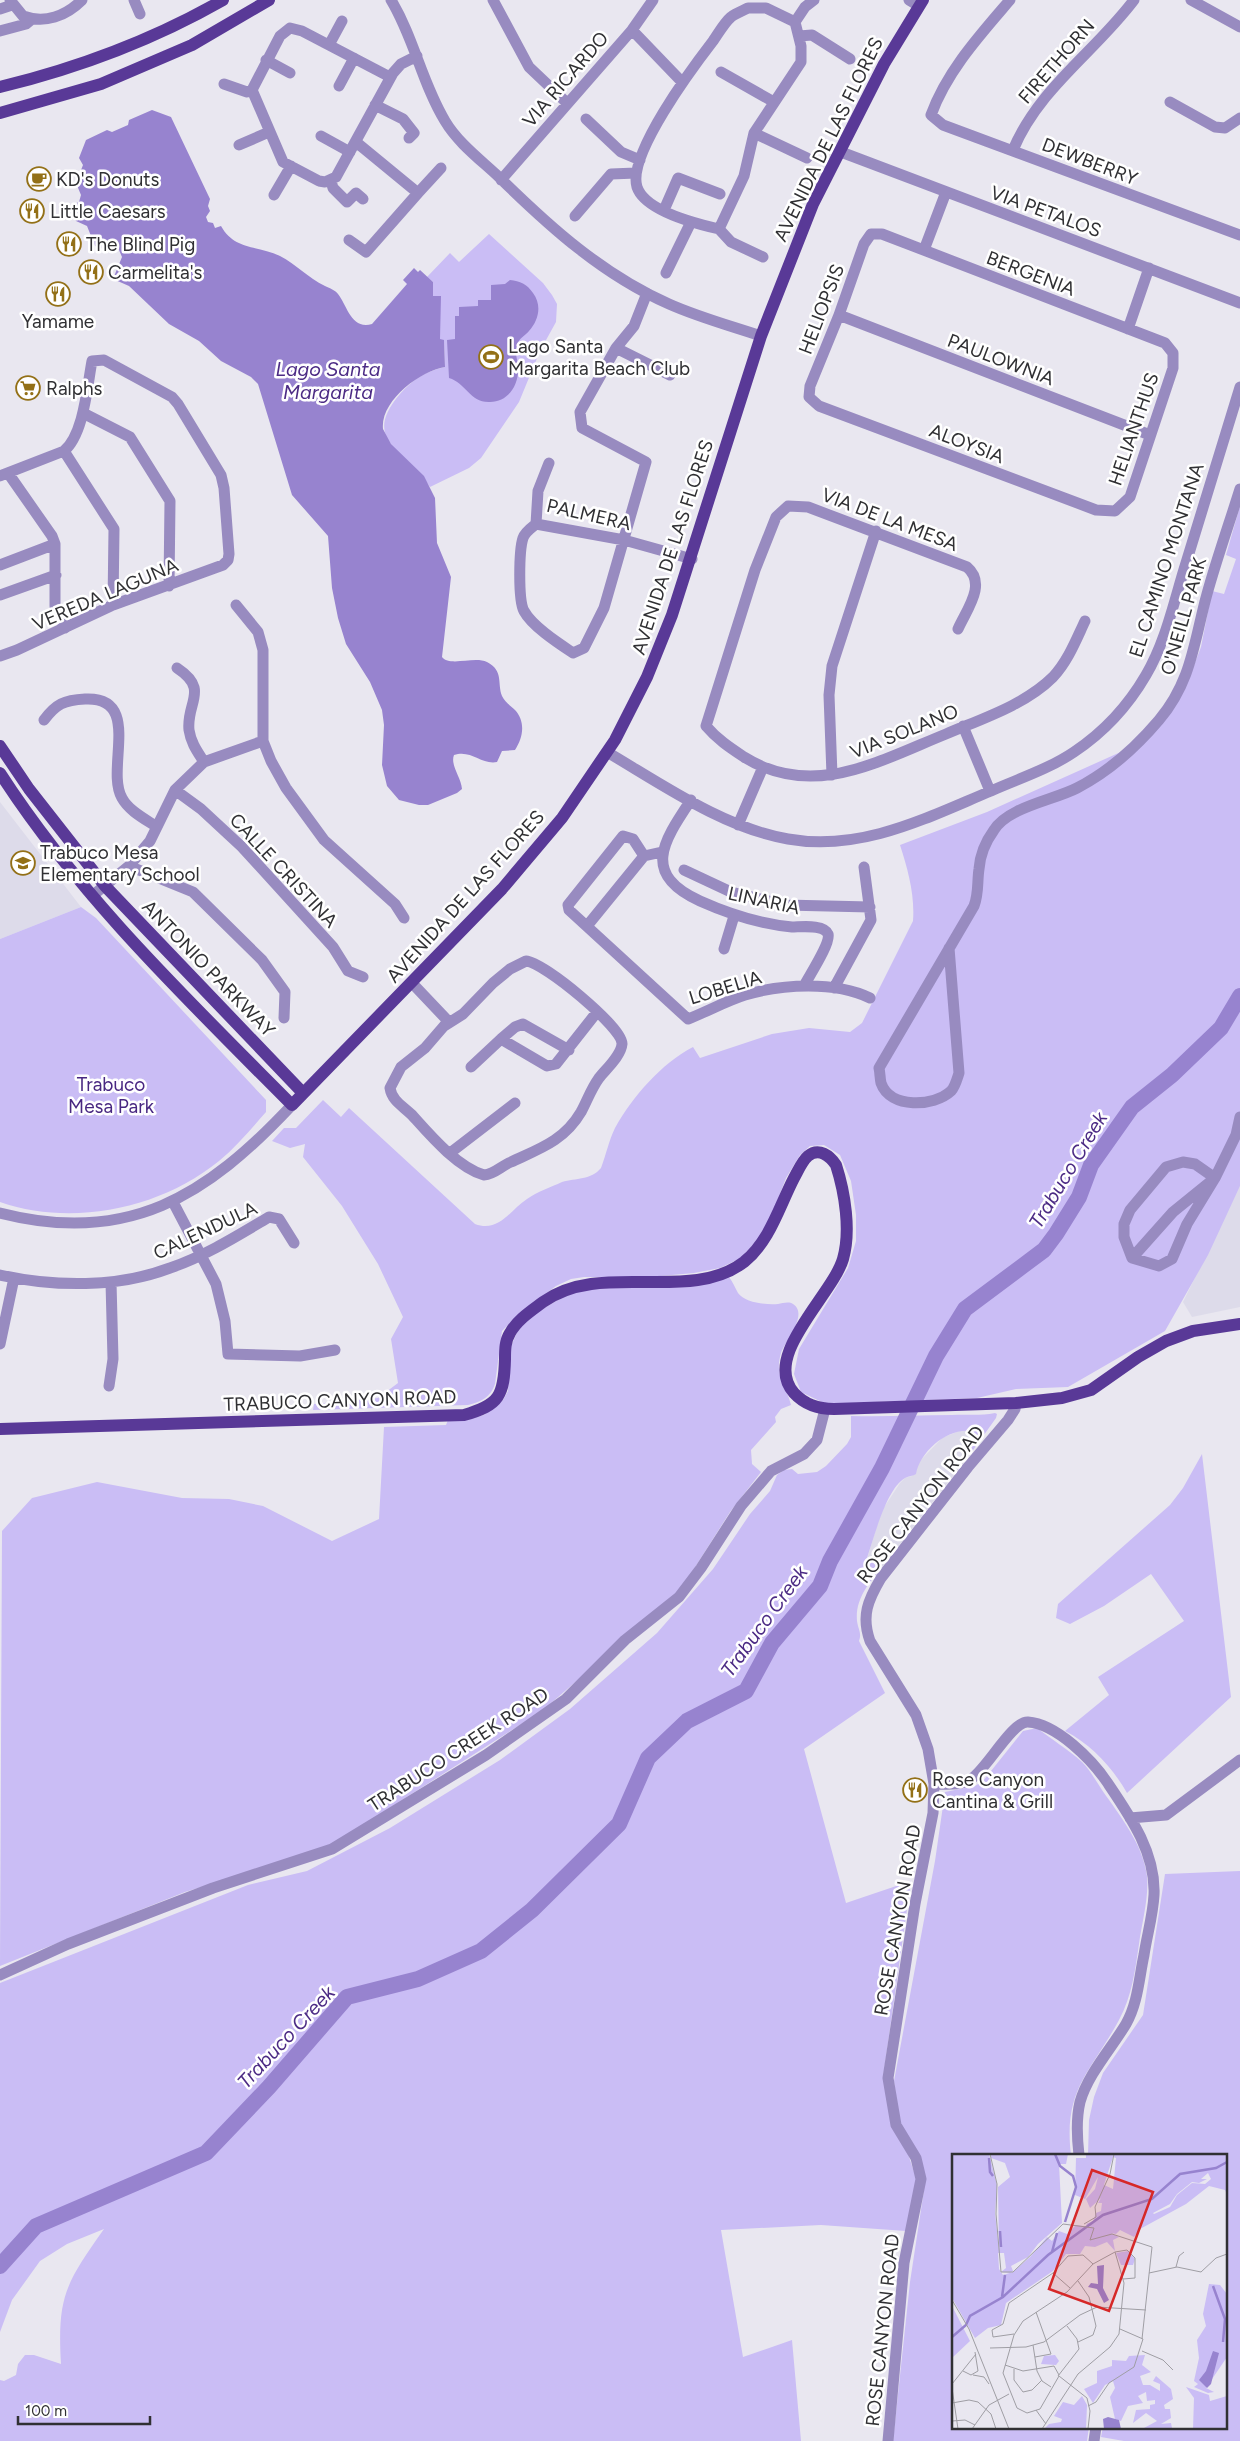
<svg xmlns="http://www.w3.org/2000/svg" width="1240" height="2441" font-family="Figtree,sans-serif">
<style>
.built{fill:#dddbea}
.green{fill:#cabdf5}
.water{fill:#9783cf}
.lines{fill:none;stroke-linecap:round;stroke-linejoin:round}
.river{stroke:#9783cf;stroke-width:16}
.minor{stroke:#988bc0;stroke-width:11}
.major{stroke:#593997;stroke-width:12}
.labels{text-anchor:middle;stroke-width:5;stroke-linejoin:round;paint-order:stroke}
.street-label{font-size:19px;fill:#303033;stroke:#fff}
.poi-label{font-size:19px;fill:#303033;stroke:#fff;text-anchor:start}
.park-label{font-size:19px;fill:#482781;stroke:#fff}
.water-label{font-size:20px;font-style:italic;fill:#4c2b85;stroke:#fff}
.inset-river{fill:none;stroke:#9783cf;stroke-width:2.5}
.inset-road{fill:none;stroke:#9f9ea4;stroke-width:1}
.view{fill:#d62828;fill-opacity:0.15;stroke:#d62828;stroke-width:2.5}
.inset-edge{fill:none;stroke:#303033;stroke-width:2.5}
</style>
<rect width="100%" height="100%" fill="#e9e7f0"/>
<path class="built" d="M0 802 81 907 0 939Z
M1240 1186V1307L1192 1317 1183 1302Z
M962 1430 970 1431 973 1436 972 1440 964 1447 971 1453 882 1567 867 1559 881 1512 900 1483 905 1478 912 1476 920 1461 942 1438Z"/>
<path class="green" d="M489 234 543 283 552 295 557 304 556 322 540 351 519 402 481 458 469 468 430 487C408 450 359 442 400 394 412 380 426 371 445 367L444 340H440V296L433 297V282L427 277 450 253 459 262Z
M1240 506V1186L1208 1255 1165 1331 1068 1387 1016 1389 977 1398 826 1404 801 1392 794 1374 799 1349 848 1268 856 1241V1215L851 1181 840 1155 824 1145 810 1146 800 1155 786 1178 773 1212 758 1239 741 1258 720 1268 694 1273 649 1277H584L571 1279 556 1286 520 1313 502 1331 495 1384C491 1397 481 1402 468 1405L313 1410 314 1404 378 1398 398 1383 391 1339 403 1317 378 1264 342 1206 303 1157 305 1144 290 1148 272 1141 284 1128H296L323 1100 341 1117 349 1108 475 1224C499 1233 510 1210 527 1199 537 1192 551 1187 562 1182 576 1178 591 1180 601 1168 606 1155 609 1140 615 1128 633 1096 661 1064 693 1047L700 1058 772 1034 809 1028 850 1032 862 1023 913 921C915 895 908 870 900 845L987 812 1134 746 1184 691 1201 647 1212 591 1224 594 1236 559 1226 555Z
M81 907 96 918 266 1100V1112C251 1129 237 1146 219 1161 160 1209 72 1227 0 1202V939Z
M729 1277C733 1282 735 1288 738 1293 745 1303 767 1305 778 1304 783 1303 789 1301 793 1304 809 1314 785 1342 781 1353 774 1377 786 1384 791 1405L781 1409 775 1417 776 1422 751 1450 752 1464 761 1472 730 1512 680 1591 542 1711 325 1849 185 1892 0 1966 2 1531 32 1498 97 1482 182 1498 229 1499 263 1506 332 1541 379 1519 384 1427 446 1425 448 1420 473 1418 484 1415 503 1400 508 1391 509 1351 518 1330 536 1313 573 1291Z
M995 1413 997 1414 996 1418 971 1453 964 1447 972 1440 973 1436 970 1431C948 1428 920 1451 916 1474 913 1476 909 1476 905 1478 886 1489 874 1538 867 1558L882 1567C869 1583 855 1599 857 1621 858 1629 862 1633 859 1641L885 1693 804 1749 846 1903 911 1881 883 2078 917 2181 906 2231 821 2225 721 2230 743 2357 792 2340 801 2441H0V2380L4 2381 16 2375 18 2364 25 2355H34L61 2364C57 2296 66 2283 104 2229L67 2244 40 2261 12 2300 0 2332V1983L248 1885 307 1871 390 1828 500 1760 570 1709 657 1633 713 1569 750 1514 770 1491 777 1475 784 1470 792 1469 798 1474 817 1472 826 1466 847 1444 851 1437V1416C885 1417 918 1415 952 1415 967 1414 980 1416 995 1413Z
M1202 1454 1231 1697 1127 1793C1112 1767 1092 1745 1065 1731L1109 1695 1098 1677 1184 1621 1151 1574 1104 1606 1070 1624 1056 1618 1058 1604 1170 1505 1183 1488Z
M1037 1728C1052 1740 1068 1749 1082 1762 1090 1770 1096 1781 1102 1790 1120 1816 1143 1844 1147 1876 1149 1898 1142 1922 1139 1944 1135 1971 1132 1996 1119 2020 1091 2072 1063 2089 1071 2155H954V2427H1089L1087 2441H893L910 2282 924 2190 900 2124 894 2081 935 1861 945 1792 975 1786 983 1781 1023 1731Z
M1240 1871V2441H1124L1101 2437 1103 2427H1226V2155H1088L1089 2120 1094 2097 1103 2073 1143 2015 1165 1874Z"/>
<path class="water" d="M152 110 171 117 210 199 208 206 210 211 206 217 208 222 213 223 215 228 221 226C235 251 258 245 280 256 296 264 308 278 325 286 329 288 335 290 338 294 347 305 351 330 372 324L407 284 403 280 414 268 418 272 420 270 433 282V296H441L440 339 444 340 445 367C420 371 380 401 383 429L391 444 424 476 435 498 437 543 451 577 442 657C450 667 474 656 487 662 504 671 497 683 502 696 505 702 511 706 515 710 526 722 523 738 515 750L502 751 497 762C481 765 471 749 454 755 450 765 461 777 462 789L457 793 428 805H419L399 800 387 786 382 765 384 725 382 710 370 682 346 644 338 618 332 588 328 536 292 495 258 384 251 377 221 361 199 341 169 324 129 286 113 279 122 257 119 250 111 248 106 250 95 246 87 226 76 221 71 210 72 205 79 202 81 195 76 183 83 165 79 158 86 140 107 130 112 132 128 125 129 120Z
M510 280C520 281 527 284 533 293 542 305 539 320 529 331 525 336 519 338 517 345 514 353 518 360 518 368 519 385 508 402 490 402 470 403 466 383 449 378L447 340 455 339V316H459V307L478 306V300H491V285L505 284Z"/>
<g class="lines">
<path class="river" d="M0 2266 36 2226 206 2153 269 2087 347 1997 418 1979 481 1951 532 1910 619 1824 648 1758 687 1721 746 1691 772 1643 820 1586 830 1561 882 1468 936 1356 965 1309 1044 1250 1056 1234 1079 1197 1091 1165 1132 1107 1172 1075 1221 1028 1240 996"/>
<path class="minor" d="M10 0 23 16C45 24 66 16 82 0
M134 0 140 14
M391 0C414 38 422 83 445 121 458 143 481 160 500 178 550 227 603 275 669 304 698 317 731 326 761 336
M493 0 529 67 567 103
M909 0 919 6
M1010 0C980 35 947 71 931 115L943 125 1240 235
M1191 0 1240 27
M748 8H766L795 22 801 46V62L754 133 744 176 719 229C697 224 645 211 637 187 627 155 693 67 713 41 718 34 724 23 731 17 736 13 742 11 748 8Z
M0 9 12 5
M795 22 805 7 814 0
M632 30 682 82
M0 31 26 24 32 19
M799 36 812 35 850 59
M329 45 342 21
M266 60 290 73
M721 72 774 102
M390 77 302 31 290 28 280 36 252 90 283 162 319 181 325 182 336 177 393 73 401 64 417 56
M224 84 247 92 252 90
M339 86 354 58
M1170 102 1215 127 1225 128 1240 118
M375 105 403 119 414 133 409 138
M586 119 621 152 640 160
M754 133 807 158
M321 136 350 152
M356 142 418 193 441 168
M239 145 269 132
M1013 150C1039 88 1095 52 1134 0
M841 152 1240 303
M501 180 632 30 653 0
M331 181 333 188 347 202 356 193 363 199
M274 195 291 166
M664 210 678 178 720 194
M575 216 611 174 636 173
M719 229 731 242 763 257
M871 234H882L1165 343 1173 353V368L1130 497 1115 511 1096 510 819 406 809 397 810 386 839 315 864 244Z
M349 240 366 252 418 193
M924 250 946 192
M666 273 691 222
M839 315 1150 435
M1128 329 1149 268
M616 348 670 375
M83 413 130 437 170 501 169 586
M64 451 114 529 113 605
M8 473 52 536 55 544V606L65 628
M0 476 64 451C84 434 87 387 92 361L104 360 172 397 178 404 221 475 224 488 229 554 228 560 223 565 113 605 17 650 0 656
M536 524C531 528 525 532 523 538 519 550 518 600 524 611 532 626 558 643 573 653L584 648 604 608 646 462 582 428 580 412 616 348 634 326 647 293
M536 524 624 540 692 559
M536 524 538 491 549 463
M0 565 55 544
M0 595 56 575
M236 605 258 632 263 650V741L271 761 286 788 324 840 395 904 404 918
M958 629C967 609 987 584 967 567L808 507 788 506 776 517 755 570 706 726C717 739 729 747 744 757 813 800 879 761 946 734 981 719 1025 705 1053 677 1068 661 1076 640 1085 621
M177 668C210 690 186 702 189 730 191 743 197 751 204 762
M44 720C56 704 64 700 85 699 143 696 105 769 122 798 129 811 145 819 157 827
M963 726 990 791
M607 752C663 785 724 828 788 839 861 852 926 818 991 791 1018 779 1049 769 1074 752 1104 732 1128 706 1146 675 1166 641 1174 601 1186 563 1204 504 1222 446 1240 387
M832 775 829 695 832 666 876 531
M175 790 201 809 242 847 333 947 348 971 363 977
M691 800C663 842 641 874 700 901 729 914 760 924 792 927 801 927 824 924 828 934 831 943 809 976 804 986
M738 825 763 767
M662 852 644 856 633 839 623 836 568 905 569 910 688 1019C706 1012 726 1001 745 995 782 984 835 981 870 998
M129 866 193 892 262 960 285 992 284 1018
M684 870 731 892 785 905 870 907
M92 896 129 866 150 841 175 790 204 762 263 741
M587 926 644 856
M949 948 959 1073C957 1079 955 1087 951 1091 934 1107 890 1109 881 1083 880 1079 880 1072 879 1068L974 906C979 893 977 882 979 869 980 855 986 841 994 830 1008 807 1054 800 1077 788 1108 772 1137 746 1159 720 1192 681 1194 641 1207 594 1217 558 1229 524 1240 489
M724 949 734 916
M526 961C544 962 623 1028 622 1044 621 1056 606 1069 599 1078 591 1089 587 1101 581 1112 564 1141 539 1149 511 1162 501 1166 495 1174 484 1175 457 1167 430 1135 412 1115 403 1106 392 1101 390 1088L401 1067 425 1048 444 1026 463 1014 493 983 510 969Z
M412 983 449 1022
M834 988 871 920 864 867
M501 1039 515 1027 523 1024 569 1050
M471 1067 501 1039 547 1066 556 1064 597 1012
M450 1153 515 1103
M1215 1178 1195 1164 1183 1162 1166 1167 1130 1210 1124 1224V1237L1132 1258 1159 1266 1172 1259 1187 1224 1215 1178 1236 1135 1240 1117
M173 1202 216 1284 225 1321 228 1354 300 1356 335 1350
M0 1213C128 1246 207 1196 292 1105
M1132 1258 1173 1212 1210 1182
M0 1275C55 1287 117 1288 170 1268 205 1256 237 1236 269 1217L279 1219 294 1243
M0 1344 14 1278
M109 1386 113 1359 111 1282
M934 1784C946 1784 960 1786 971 1779 987 1769 1012 1721 1028 1722 1057 1724 1092 1760 1107 1782 1130 1816 1156 1853 1154 1895 1153 1915 1147 1935 1144 1955 1139 1978 1138 2003 1126 2024 1111 2049 1088 2074 1080 2102 1076 2119 1077 2138 1079 2155
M1130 1818 1166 1815 1240 1760
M0 1975 68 1944 213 1888 332 1849 486 1755 566 1699 625 1640 679 1597 701 1568 741 1506 771 1471 804 1454 817 1440 825 1409
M888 2441 904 2263 921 2179 916 2158 896 2125 888 2078 915 1904 933 1813 934 1784 928 1749 916 1715 870 1641C861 1616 868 1600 881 1578L968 1467 1008 1420 1015 1409 1016 1403
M1094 2441 1096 2427"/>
<path class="major" d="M0 87C78 68 153 40 223 0
M0 113 101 84 192 45 269 0
M0 746 29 789 105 886 303 1093
M0 773C80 897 188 1000 292 1105L502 889 562 818 615 740 647 677 672 615 761 336 813 204 884 64 923 0
M0 1429 464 1415C500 1405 504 1395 505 1359 505 1350 505 1341 510 1333 517 1320 531 1311 543 1302 601 1260 689 1304 744 1262 770 1241 779 1207 794 1178 798 1171 802 1161 808 1156 819 1147 830 1156 836 1165 845 1193 851 1231 843 1259 832 1296 761 1356 794 1393 805 1405 818 1409 834 1409L1016 1403 1062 1398 1091 1390 1138 1357 1166 1341 1193 1331 1240 1324"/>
</g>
<defs>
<g id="cafe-ring" transform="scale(1.25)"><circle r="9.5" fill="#fff" stroke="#937017" stroke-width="1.5"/><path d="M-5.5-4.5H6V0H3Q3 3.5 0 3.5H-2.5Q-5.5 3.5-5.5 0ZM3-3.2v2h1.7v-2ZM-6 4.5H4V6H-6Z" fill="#937017"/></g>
<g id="restaurant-ring" transform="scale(1.25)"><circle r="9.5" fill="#fff" stroke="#937017" stroke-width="1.5"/><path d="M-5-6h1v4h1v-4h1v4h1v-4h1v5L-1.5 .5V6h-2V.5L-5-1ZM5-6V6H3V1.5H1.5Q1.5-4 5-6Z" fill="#937017"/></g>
<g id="stadium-ring" transform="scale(1.25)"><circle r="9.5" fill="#fff" stroke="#937017" stroke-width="1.5"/><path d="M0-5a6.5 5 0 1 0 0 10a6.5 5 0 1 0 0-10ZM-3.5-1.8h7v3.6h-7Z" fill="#937017"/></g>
<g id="supermarket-ring" transform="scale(1.25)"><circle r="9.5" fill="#fff" stroke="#937017" stroke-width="1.5"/><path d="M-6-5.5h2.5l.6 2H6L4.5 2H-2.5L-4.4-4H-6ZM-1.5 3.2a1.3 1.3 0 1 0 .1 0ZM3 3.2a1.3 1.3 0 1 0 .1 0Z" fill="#937017"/></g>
<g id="school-ring" transform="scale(1.25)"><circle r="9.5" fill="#fff" stroke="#937017" stroke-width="1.5"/><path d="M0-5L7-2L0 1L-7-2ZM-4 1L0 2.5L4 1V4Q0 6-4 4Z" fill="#937017"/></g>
</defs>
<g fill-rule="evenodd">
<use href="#cafe-ring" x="39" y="179"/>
<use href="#restaurant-ring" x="32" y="211"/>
<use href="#restaurant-ring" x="69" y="244"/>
<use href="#restaurant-ring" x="91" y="272"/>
<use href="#restaurant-ring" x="58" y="294"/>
<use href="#stadium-ring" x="491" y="357"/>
<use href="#supermarket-ring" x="28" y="388"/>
<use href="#school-ring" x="23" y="863"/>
<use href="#restaurant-ring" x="915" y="1790"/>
</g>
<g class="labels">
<g class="street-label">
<text transform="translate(1056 61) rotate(-49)" y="7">FIRETHORN</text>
<text transform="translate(565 79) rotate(-49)" y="7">VIA RICARDO</text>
<text transform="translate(828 139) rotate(-64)" y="7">AVENIDA DE LAS FLORES</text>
<text transform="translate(1090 161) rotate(21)" y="7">DEWBERRY</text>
<text transform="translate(1046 211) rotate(20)" y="7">VIA PETALOS</text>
<text transform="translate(1031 273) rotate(21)" y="7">BERGENIA</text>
<text transform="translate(821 309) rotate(-69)" y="7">HELIOPSIS</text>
<text transform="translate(1001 359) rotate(21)" y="7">PAULOWNIA</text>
<text transform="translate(1133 429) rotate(-71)" y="7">HELIANTHUS</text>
<text transform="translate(967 443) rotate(21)" y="7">ALOYSIA</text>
<text transform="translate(589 514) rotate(13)" y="7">PALMERA</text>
<text transform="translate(890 519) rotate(21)" y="7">VIA DE LA MESA</text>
<text transform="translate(672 547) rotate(-72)" y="7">AVENIDA DE LAS FLORES</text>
<text transform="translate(1166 560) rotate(-72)" y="7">EL CAMINO MONTANA</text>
<text transform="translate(105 594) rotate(-23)" y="7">VEREDA LAGUNA</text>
<text transform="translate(1183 616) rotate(-74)" y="7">O'NEILL PARK</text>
<text transform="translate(904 731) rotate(-22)" y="7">VIA SOLANO</text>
<text transform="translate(284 870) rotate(47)" y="7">CALLE CRISTINA</text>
<text transform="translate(465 896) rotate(-48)" y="7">AVENIDA DE LAS FLORES</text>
<text transform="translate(764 900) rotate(12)" y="7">LINARIA</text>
<text transform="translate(209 968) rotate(46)" y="7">ANTONIO PARKWAY</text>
<text transform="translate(725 987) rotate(-17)" y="7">LOBELIA</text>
<text transform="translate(205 1230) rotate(-25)" y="7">CALENDULA</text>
<text transform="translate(340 1400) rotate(-2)" y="7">TRABUCO CANYON ROAD</text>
<text transform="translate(920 1504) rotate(-52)" y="7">ROSE CANYON ROAD</text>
<text transform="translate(458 1749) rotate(-33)" y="7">TRABUCO CREEK ROAD</text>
<text transform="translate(897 1920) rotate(-80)" y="7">ROSE CANYON ROAD</text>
<text transform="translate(882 2330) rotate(-84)" y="7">ROSE CANYON ROAD</text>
</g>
<g class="poi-label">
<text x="56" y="186">KD's Donuts</text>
<text x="50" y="218">Little Caesars</text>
<text x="86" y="251">The Blind Pig</text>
<text x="108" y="279">Carmelita's</text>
<text x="58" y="328" text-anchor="middle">Yamame</text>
<text x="508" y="353">Lago Santa<tspan x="508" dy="22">Margarita Beach Club</tspan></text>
<text x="46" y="395">Ralphs</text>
<text x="40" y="859">Trabuco Mesa<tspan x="40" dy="22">Elementary School</tspan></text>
<text x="932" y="1786">Rose Canyon<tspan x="932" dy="22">Cantina &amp; Grill</tspan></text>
</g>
<g class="park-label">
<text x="111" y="1091">Trabuco<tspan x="111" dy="22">Mesa Park</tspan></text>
</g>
<g class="water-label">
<text x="328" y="376">Lago Santa<tspan x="328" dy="23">Margarita</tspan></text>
<text transform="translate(1068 1170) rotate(-59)" y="7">Trabuco Creek</text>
<text transform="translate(764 1621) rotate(-54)" y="7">Trabuco Creek</text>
<text transform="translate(286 2037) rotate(-47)" y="7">Trabuco Creek</text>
</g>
</g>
<g transform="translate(952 2154)">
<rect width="275" height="275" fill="#e9e7f0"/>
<path d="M37 0 45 31 43 59 47 95 46 33 58 23 53 9 39 4V0H116L114 10H107L110 69 86 90 76 103 59 112 61 117 58 119 49 118 54 114 52 99H46L47 115 51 121 61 118 78 103 95 83 100 87 107 77 115 80 124 71 139 73 134 70 141 67 144 59 149 57 150 49H146L149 44 138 54 134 45 143 35 146 23 133 45 123 41 124 4H134V0H275V40L273 36 257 32 234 50 188 75 182 83 168 76 164 80 159 79 167 83 161 86 163 97 155 88 143 93 133 92 128 100H114L101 117 54 149 49 171 36 174 23 184 0 144V1ZM161 3 164 4 161 35 152 31ZM256 19 259 25 253 30 240 29 225 41 218 53 202 60 201 59 218 50 225 40 240 28 247 29 255 25H249ZM176 97 183 105 181 111H169L164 99ZM257 130 268 131 275 140V203L254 234 262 238 256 239 242 233 246 230 242 227 247 204 245 186 254 172 251 160ZM0 152 18 187 0 204ZM103 201 107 207 104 211 89 210 92 202ZM193 201 190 211 199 218 188 222 191 231H198L208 237V230L201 227 204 222 219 235 221 245 212 251 213 255H218L219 264 209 270 219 269 220 274H192L205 267 194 259 181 269 184 256 198 255V251L203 250V246L195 247 194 238 186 242 191 249 176 252 169 267 163 265 158 243 163 234 161 227 153 231 141 249 132 235 145 229V217L160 212V206L174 207 177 202ZM234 233 257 241 258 247 275 242V275H241L242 244ZM130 242 135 251 134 275H92L97 270 109 268 110 265 102 262 111 248 122 251Z" fill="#cabdf5" fill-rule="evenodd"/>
<path d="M152 111 151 134 157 146 152 149 145 135 136 133 139 129 146 130 145 112ZM261 197 267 199 259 230 255 234 247 226 254 217ZM156 263 167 266 169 275H152L151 265Z" fill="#9783cf"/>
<path class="inset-river" d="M103 0 108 12 121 22 124 33 113 68M37 4 38 18 41 22M48 77 49 93M100 98 105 79M261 132 273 165 271 188M50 143 53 121M0 183 14 171 18 162 51 143 96 101 151 61 200 45 228 20 264 14 275 8"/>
<path class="inset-road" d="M38 0 45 30 44 60 49 118H61L111 70 142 74 138 86 160 80 200 93 190 185M132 70 144 63 143 53 158 20 162 0M163 98 175 96 183 104V124L171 125M224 113 227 102 232 98M101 119 118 134M197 119 225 113 249 118 264 104 275 100M126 127 137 143 144 172 141 181 126 188M0 146 17 175 57 275M168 175 191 185M62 180 41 183 40 176 51 170 57 149 101 119 116 102 131 101 141 110M81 191 85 217 90 227 99 233M38 194 74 193 92 188 128 161 145 153 194 156M190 197 211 206 221 216M83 203 99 200 84 158M53 211 71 217 102 212 107 221M62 215V226L71 238 80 236 90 226M11 217 19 221 26 217 23 198M21 221 32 223 37 230M106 222 127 195 125 185 115 172M107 222 135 244 138 257 136 275M0 230 24 200M0 234 6 275M0 249 17 246 26 248 39 260 44 275M136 252 144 248 157 229 182 213 191 185M84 256 94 270M0 267 13 266 23 271M20 275 37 251 57 240M90 275 126 220 158 193 167 180 172 129 163 98 141 110 115 138 71 167 62 181 51 219 65 254 75 259 88 255 107 222"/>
<path class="view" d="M140 16 201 38 157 157 97 135Z"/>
<rect width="275" height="275" class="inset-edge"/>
</g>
<path d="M18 2416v8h132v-8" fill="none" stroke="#303033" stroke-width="2.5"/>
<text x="25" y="2416" font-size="15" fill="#303033" stroke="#ffffff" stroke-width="4" paint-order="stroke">100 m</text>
</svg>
